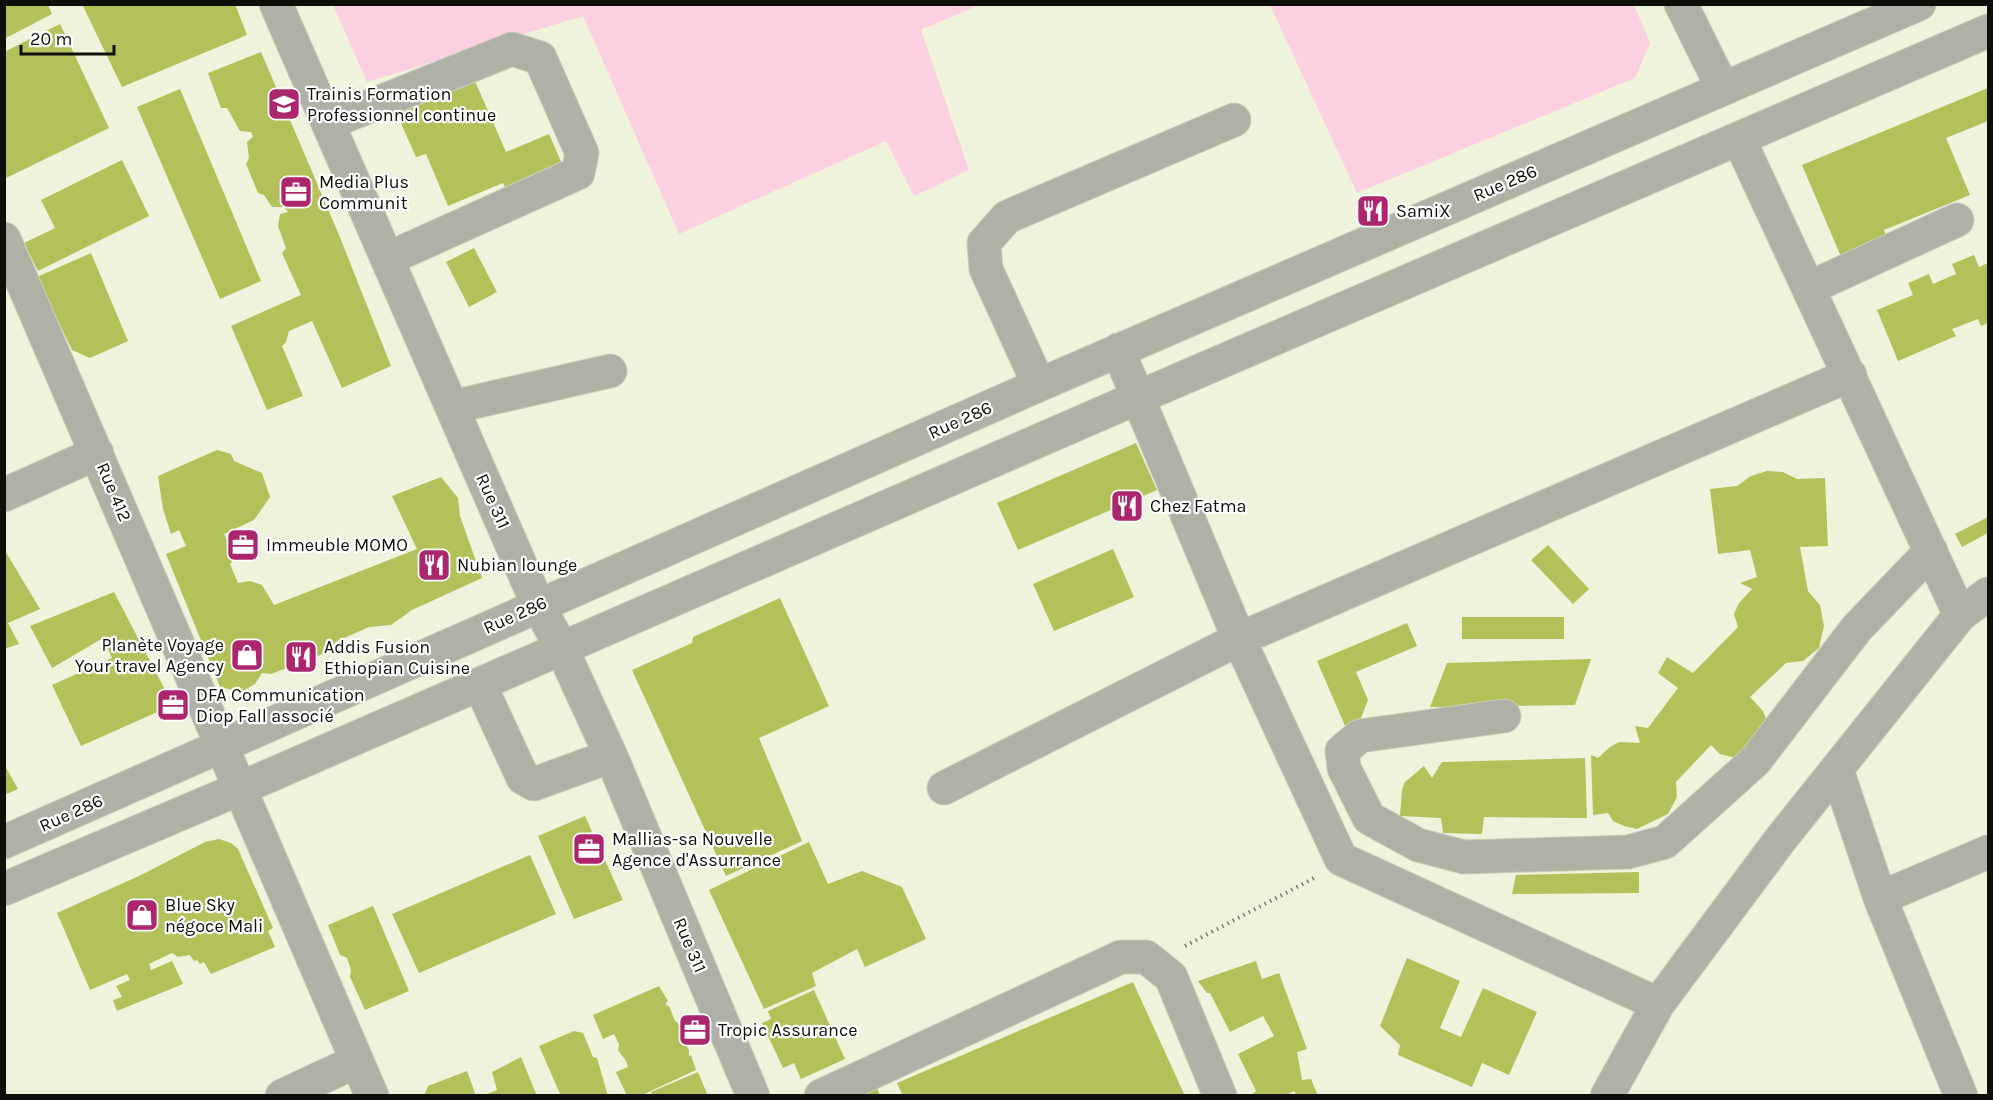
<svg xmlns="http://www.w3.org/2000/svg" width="1993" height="1100" font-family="Karla,sans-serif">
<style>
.green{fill:#fdd0e1}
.building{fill:#b4c05a}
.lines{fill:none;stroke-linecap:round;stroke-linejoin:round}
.minor-casing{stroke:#cbcfb9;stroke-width:35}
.path{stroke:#7a7d6d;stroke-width:4;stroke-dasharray:1.5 4.5;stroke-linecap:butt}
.minor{stroke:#afb1a7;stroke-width:33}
.labels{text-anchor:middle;stroke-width:4.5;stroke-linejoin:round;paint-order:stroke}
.poi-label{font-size:18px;fill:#0e0f08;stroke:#fff;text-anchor:start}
.street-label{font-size:18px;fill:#0e0f08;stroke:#fff}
</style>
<rect width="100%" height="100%" fill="#eff3db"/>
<path class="green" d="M333 5H979L921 30 969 170 914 196 886 141 679 234 583 16 367 82Z
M1270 5H1634L1650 43 1635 78 1357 193Z"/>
<path class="building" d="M82 4H235L247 35 122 87Z
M4 5H48L52 14 4 39Z
M60 24 109 128 4 179V52Z
M261 52 339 235 391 366 342 388 312 321 289 331 286 342 282 346 303 396 267 410 231 326 301 295 282 253 286 248 278 226 280 214 288 212 284 207H272L264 195 258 193 246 164 249 158 247 142 253 137 251 132 240 131 227 108H221L208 73Z
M470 70 506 152 549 134 567 175 510 199 503 183 448 206 426 154 416 157 392 103Z
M1988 88V121L1946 138 1970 195 1884 230 1888 240 1842 259 1802 165Z
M180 89 261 281 220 299 137 107Z
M122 160 149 216 38 271 24 243 55 228 41 200Z
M474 248 497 292 469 307 446 262Z
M91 253 128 341 90 358 72 350 37 277Z
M1974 255 1979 267 1988 263V323L1981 326 1978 319 1952 329 1956 336 1898 361 1877 310 1913 295 1908 283 1929 274 1933 284 1956 274 1952 264Z
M1136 443 1157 490 1018 550 997 503Z
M217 450 231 454 234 461 262 473 270 497 254 520 224 534 236 557 230 564 238 583 250 581 262 585 274 605 417 549 392 496 441 477 458 498 460 516 482 578 412 610 391 625 369 627 335 642 334 649 304 662 295 660 292 666 271 674 262 673 255 684 241 692 220 687 166 554 186 546 179 530 171 534 163 509 158 476Z
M1767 471 1783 472 1797 479 1825 478 1828 546 1800 547 1808 591 1820 605 1824 626 1819 648 1803 661 1786 663 1750 697 1763 711 1769 726 1736 758 1720 754 1711 745 1676 782 1677 797 1668 814 1637 829 1624 826 1613 821 1608 813 1593 815 1591 755 1598 758 1610 747 1619 742 1640 743 1635 726 1648 728 1678 688 1658 673 1667 657 1693 673 1738 627 1734 614 1739 603 1752 589 1740 583 1757 577 1750 550 1718 554 1710 489 1737 486 1751 476Z
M1988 517V533L1962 547 1955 534Z
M1548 545 1589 589 1573 604 1531 560Z
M4 549 40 609 8 623 19 644 4 649Z
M1113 549 1134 597 1054 631 1033 584Z
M114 592 173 705 81 746 52 685 112 658 103 638 52 668 30 626Z
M780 598 829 706 759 738 802 841 726 876 632 670 692 643 693 637Z
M1462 617H1564V639H1462Z
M1407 623 1417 646 1356 672 1368 700 1359 723 1346 728 1317 661Z
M1591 659 1575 705 1430 707 1447 663Z
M1585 758 1587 818 1484 817 1482 834 1443 833 1441 818 1400 816 1402 790 1405 782 1424 766 1432 778 1442 762Z
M4 764 18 789 4 795Z
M585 816 623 900 574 919 538 836Z
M219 839 231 843 238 849 273 928 268 931 275 947 211 974 204 962 200 964 197 960 194 961 190 955 178 957 172 953 149 964 151 970 172 961 183 984 117 1011 113 1000 122 997 116 986 130 980 127 974 90 990 57 913 141 875 205 842Z
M809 842 828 884 862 871 902 887 926 939 865 967 857 949 812 973 816 986 764 1009 709 890Z
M530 855 556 914 419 973 392 914Z
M1639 872V893L1512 894 1516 875Z
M373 906 409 991 365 1010 350 977 351 970 347 958 340 955 328 925Z
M1407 958 1460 981 1440 1028 1461 1037 1483 988 1537 1012 1509 1075 1482 1063 1472 1087 1398 1055 1400 1045 1380 1026Z
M1256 961 1262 979 1279 973 1307 1049 1297 1052 1302 1080 1311 1079 1318 1096H1297L1294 1091 1285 1096H1250L1256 1091 1238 1054 1274 1036 1263 1016 1230 1032 1210 993H1207L1198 981Z
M1133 982 1185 1096H903L897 1083Z
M659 986 668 1001 666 1003 667 1006H669L675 1021 679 1024 682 1029 681 1040 684 1039 689 1051V1056L691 1055 696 1070 640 1096H627L616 1072 628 1067 626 1061 618 1050 619 1044 614 1034 603 1039 593 1015Z
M814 990 845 1059 801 1079 794 1063 783 1068 762 1023 771 1019 768 1011Z
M574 1031 583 1033 593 1057 597 1058 608 1096H561L539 1046Z
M521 1057 537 1096H483L497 1090 492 1072Z
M467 1071 476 1096H424L428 1086Z
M698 1072 708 1096H652L651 1092Z
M877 1087 880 1096H860Z"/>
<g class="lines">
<g class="minor-casing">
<path id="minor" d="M276 4 538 605 562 649 611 756 753 1096
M1681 4 1723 89
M328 123 512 49 540 58 582 153 578 173 387 259
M1739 139 1960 615
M4 239 372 1096
M1809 288 1957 220
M1118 350 1239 639 1341 859 1658 1004
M1039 385 986 269 984 243 1007 217 1234 120
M452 407 610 371
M4 495 97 453
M480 685 523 778 534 784 611 756
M1504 716 1360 736 1342 751 1344 768 1369 818 1418 845 1464 857 1628 852 1665 842 1755 761 1857 628 1931 551
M1837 770 1880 898 1961 1096
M944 788 1239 639 1850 375
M4 842 1039 385 1919 4
M4 889 241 788 1139 397 1988 31
M1880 898 1988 852
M282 1096 357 1061
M821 1096 1121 957H1146L1171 977 1220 1096
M1607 1096 1658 1004 1780 840 1960 615 1988 594"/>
</g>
<path class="path" d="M1185 946 1316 877"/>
<use href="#minor" class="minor"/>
</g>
<defs>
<g id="school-square" transform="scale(1.725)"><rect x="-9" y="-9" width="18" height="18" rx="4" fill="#ac266d" stroke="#fff"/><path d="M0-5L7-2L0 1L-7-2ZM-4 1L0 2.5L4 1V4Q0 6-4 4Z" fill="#fff"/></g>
<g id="office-square" transform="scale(1.725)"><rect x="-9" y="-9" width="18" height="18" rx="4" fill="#ac266d" stroke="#fff"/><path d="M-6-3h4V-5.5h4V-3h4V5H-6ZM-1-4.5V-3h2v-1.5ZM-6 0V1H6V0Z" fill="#fff"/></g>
<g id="restaurant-square" transform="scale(1.725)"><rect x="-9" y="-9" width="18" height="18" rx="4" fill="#ac266d" stroke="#fff"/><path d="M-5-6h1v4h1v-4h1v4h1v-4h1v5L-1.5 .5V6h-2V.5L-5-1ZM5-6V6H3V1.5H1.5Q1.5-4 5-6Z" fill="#fff"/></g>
<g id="shop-square" transform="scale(1.725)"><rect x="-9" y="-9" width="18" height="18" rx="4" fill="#ac266d" stroke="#fff"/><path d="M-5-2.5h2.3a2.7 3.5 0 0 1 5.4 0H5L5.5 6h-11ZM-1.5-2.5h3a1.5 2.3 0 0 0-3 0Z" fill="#fff"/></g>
</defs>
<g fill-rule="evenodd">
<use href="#school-square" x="284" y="104"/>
<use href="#office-square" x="296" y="192"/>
<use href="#restaurant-square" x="1373" y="211"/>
<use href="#restaurant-square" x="1127" y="506"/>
<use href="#office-square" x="243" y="545"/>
<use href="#restaurant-square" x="434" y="565"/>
<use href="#shop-square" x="247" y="655"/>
<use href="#restaurant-square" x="301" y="657"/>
<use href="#office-square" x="173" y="705"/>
<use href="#office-square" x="589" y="849"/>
<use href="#shop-square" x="142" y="915"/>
<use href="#office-square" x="695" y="1030"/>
</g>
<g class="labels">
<g class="poi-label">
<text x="307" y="100">Trainis Formation<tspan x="307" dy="21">Professionnel continue</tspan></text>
<text x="319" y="188">Media Plus<tspan x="319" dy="21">Communit</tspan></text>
<text x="1396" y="217">SamiX</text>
<text x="1150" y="512">Chez Fatma</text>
<text x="266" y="551">Immeuble MOMO</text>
<text x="457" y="571">Nubian lounge</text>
<text x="224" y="651" text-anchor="end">Planète Voyage<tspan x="224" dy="21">Your travel Agency</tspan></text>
<text x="324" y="653">Addis Fusion<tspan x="324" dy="21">Ethiopian Cuisine</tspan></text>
<text x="196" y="701">DFA Communication<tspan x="196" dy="21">Diop Fall associé</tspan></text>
<text x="612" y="845">Mallias-sa Nouvelle<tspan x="612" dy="21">Agence d'Assurrance</tspan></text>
<text x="165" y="911">Blue Sky<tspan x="165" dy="21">négoce Mali</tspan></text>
<text x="718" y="1036">Tropic Assurance</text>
</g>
<g class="street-label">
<text transform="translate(1505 183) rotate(-23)" y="6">Rue 286</text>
<text transform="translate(960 420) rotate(-24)" y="6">Rue 286</text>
<text transform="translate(114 492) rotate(67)" y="6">Rue 412</text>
<text transform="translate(493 501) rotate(66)" y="6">Rue 311</text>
<text transform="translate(515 615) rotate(-24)" y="6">Rue 286</text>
<text transform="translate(71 813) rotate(-24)" y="6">Rue 286</text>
<text transform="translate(690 945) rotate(67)" y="6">Rue 311</text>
</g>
</g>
<rect width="1993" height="1100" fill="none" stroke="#0e0f08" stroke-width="12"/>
<path d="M21 45v9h93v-9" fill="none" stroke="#0e0f08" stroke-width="3"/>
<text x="30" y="45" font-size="18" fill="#0e0f08" stroke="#ffffff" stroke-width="4.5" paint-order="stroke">20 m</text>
</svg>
